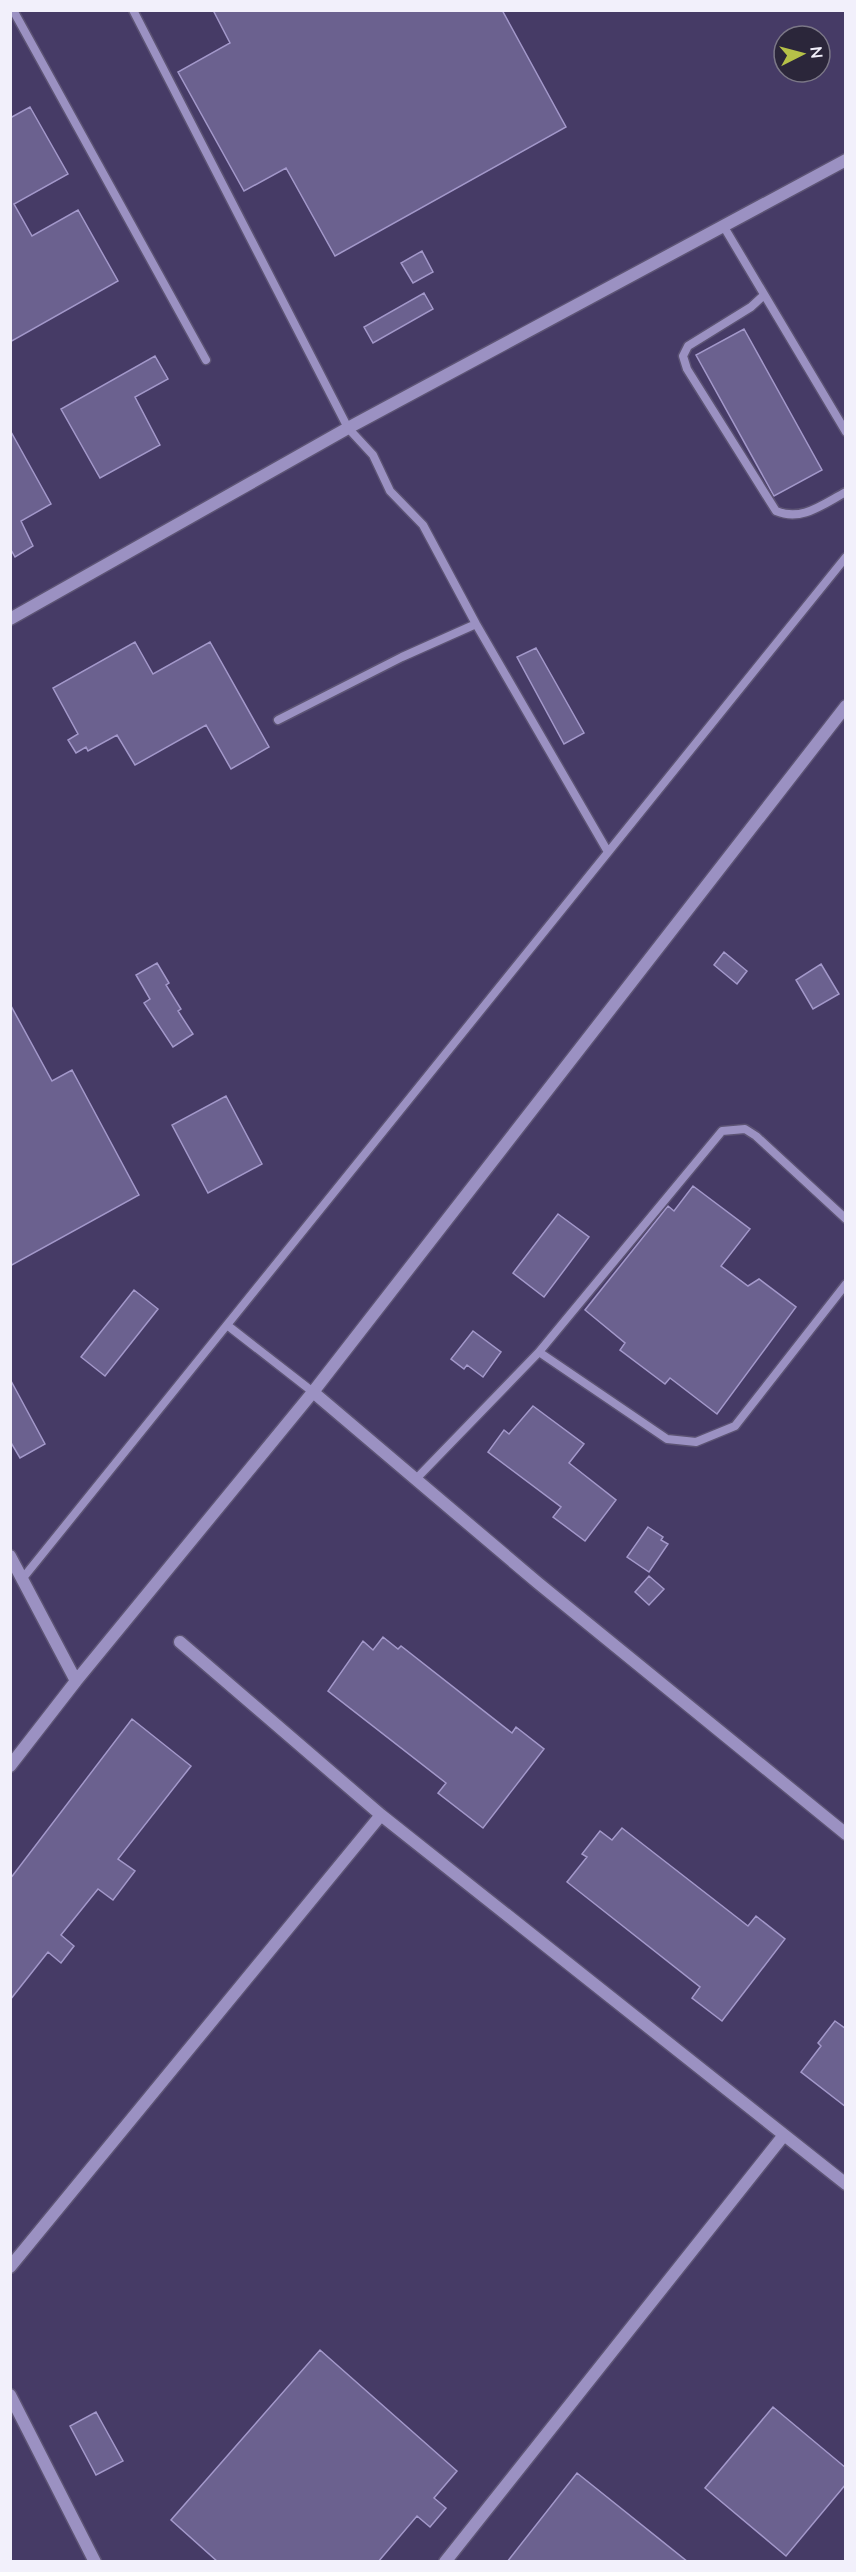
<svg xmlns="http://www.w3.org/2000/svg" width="856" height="2572" font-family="Mulish,sans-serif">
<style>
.building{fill:#6b618f;stroke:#a398ca;stroke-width:1.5}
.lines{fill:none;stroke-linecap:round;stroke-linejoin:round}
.service-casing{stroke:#5c5374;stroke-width:11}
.minor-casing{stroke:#5c5374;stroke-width:15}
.service{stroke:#9b91c2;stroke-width:8}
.minor{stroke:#9b91c2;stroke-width:12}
</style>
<rect width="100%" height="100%" fill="#463b66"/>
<path class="building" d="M213 10H502L566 127 335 256 286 168 244 191 178 72 230 43Z
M30 107 68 174 14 204 32 236 78 210 118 281 10 342V118Z
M422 251 433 272 413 283 401 263Z
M424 293 433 309 373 343 364 327Z
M744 329 822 470 774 496 696 355Z
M155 356 168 379 135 397 160 445 100 478 61 409Z
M10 430 51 504 21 521 33 546 15 557 10 548Z
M135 642 153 674 210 642 269 747 231 769 206 725 135 765 117 735 88 751 86 747 76 753 68 740 78 734 53 688Z
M536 648 584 733 564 744 517 657Z
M724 952 747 971 737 984 714 965Z
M157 963 169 983 166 985 181 1009 178 1011 193 1034 173 1047 144 1003 150 999 136 975Z
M821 964 839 994 813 1009 796 980Z
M10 1004 52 1081 72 1070 139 1195 10 1266Z
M226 1096 262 1164 208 1193 172 1125Z
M693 1186 750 1229 721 1266 748 1286 759 1279 796 1307 717 1414 670 1378 665 1384 620 1350 625 1343 585 1310 668 1206 674 1211Z
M558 1214 589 1237 544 1297 513 1273Z
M134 1290 158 1309 105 1376 81 1357Z
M473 1331 501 1352 483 1377 467 1365 464 1369 451 1359Z
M10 1379 45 1444 20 1458 10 1441Z
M533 1406 584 1444 569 1463 616 1500 585 1541 553 1517 561 1507 488 1452 504 1430 509 1434Z
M648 1527 663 1537 661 1540 668 1544 649 1572 627 1557Z
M649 1576 664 1589 649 1605 635 1592Z
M383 1637 398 1649 401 1646 512 1733 516 1727 544 1749 483 1828 438 1793 446 1783 328 1691 363 1641 373 1650Z
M132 1719 191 1766 118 1859 135 1871 113 1900 98 1889 61 1935 74 1946 61 1963 48 1952 10 2000V1879Z
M622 1828 748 1926 756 1916 785 1939 722 2021 692 1998 700 1987 567 1882 587 1857 582 1854 600 1831 612 1840Z
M835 2021 846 2029V2107L801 2072 821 2046 818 2043Z
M320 2350 457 2471 434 2498 446 2508 430 2527 417 2516 378 2562H218L171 2520Z
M773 2407 846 2468V2484L786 2556 705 2488Z
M96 2412 123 2461 96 2475 70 2426Z
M577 2473 688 2562H507Z"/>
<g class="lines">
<g class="service-casing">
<path id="service" d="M13 10 206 360
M133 10 348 428 373 455 390 491 423 525 476 624 608 852
M724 227 846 432
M764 295 751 307 688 346 683 356 687 369 776 511C802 522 823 504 846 492
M278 720 402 657 476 624
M227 1325 313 1392
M539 1352 667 1439 696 1442 735 1426 846 1284
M416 1479 539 1352 722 1131 745 1129 756 1136 846 1219
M23 1578 846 557"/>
</g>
<g class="minor-casing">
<path id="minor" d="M10 619 348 428 846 160
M313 1392 538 1583 846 1834
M10 1556 76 1681
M180 1642 381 1815 846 2184
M10 1766 76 1681 313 1392 846 706
M10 2267 381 1815
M10 2395 95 2562
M445 2562 784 2135"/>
</g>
<use href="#service" class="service"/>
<use href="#minor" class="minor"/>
</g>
<rect width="856" height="2572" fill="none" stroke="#f2f0fb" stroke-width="24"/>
<g transform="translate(802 54) rotate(84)"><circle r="28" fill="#2b263a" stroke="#7b7787" stroke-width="1.5"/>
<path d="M0-4.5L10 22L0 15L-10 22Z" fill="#b6c148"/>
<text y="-9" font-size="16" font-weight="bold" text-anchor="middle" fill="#f2f0fb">N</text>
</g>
</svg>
